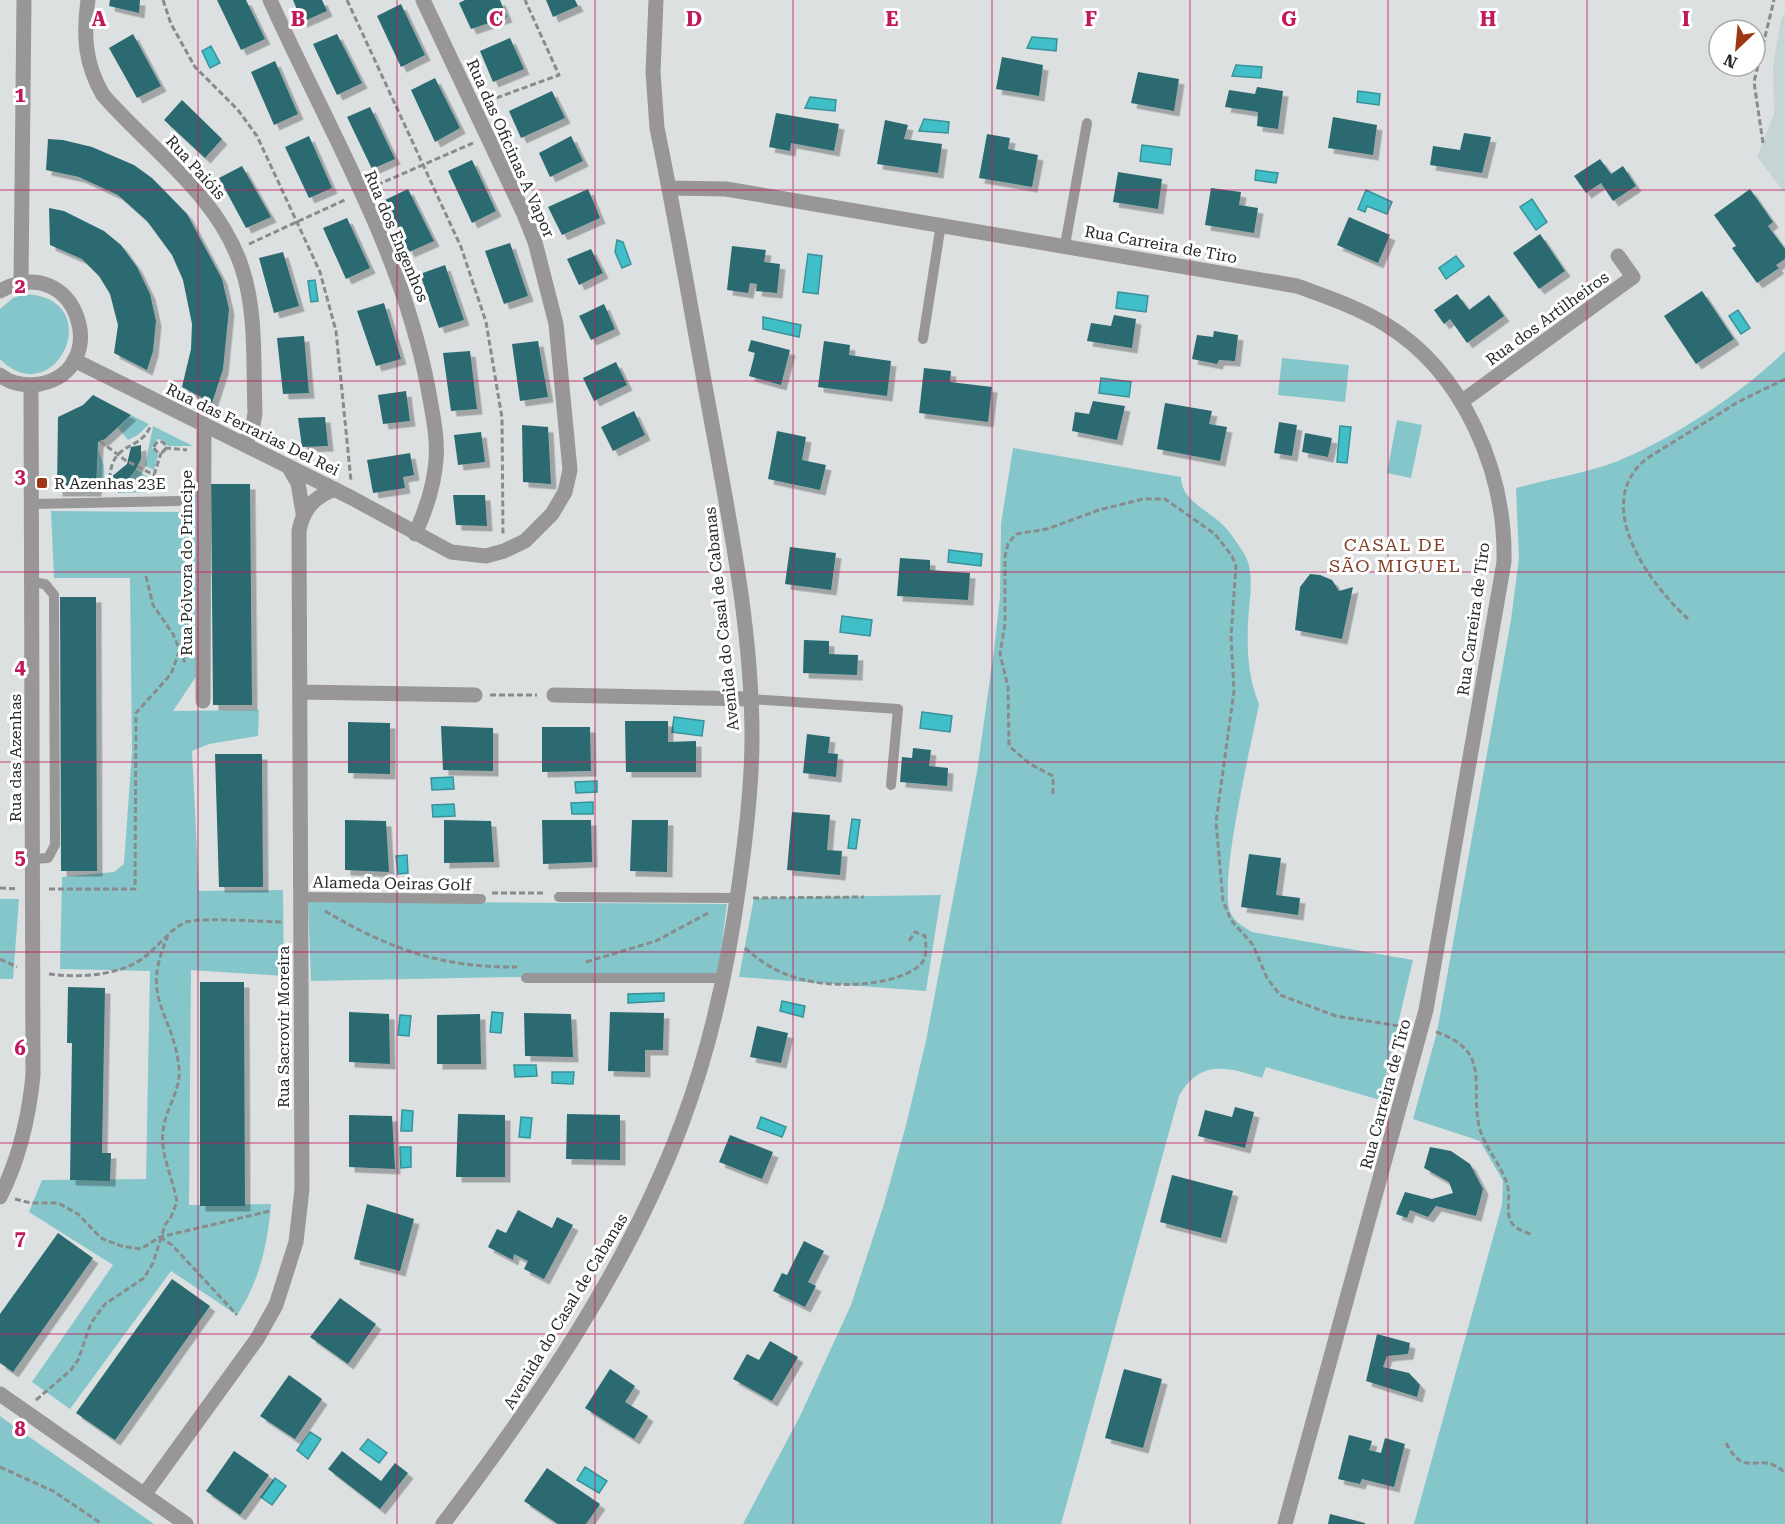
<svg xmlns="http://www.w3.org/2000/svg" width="1785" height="1524" font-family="'Roboto Serif',serif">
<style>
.built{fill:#c6d4d5}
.green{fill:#85c6cb}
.water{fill:#40bfc9;stroke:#399299;stroke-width:1.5}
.building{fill:#2a6b70;filter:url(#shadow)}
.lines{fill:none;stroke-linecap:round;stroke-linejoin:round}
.path{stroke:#898c8c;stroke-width:3;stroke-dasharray:6 3;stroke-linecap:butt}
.service{stroke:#989696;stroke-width:10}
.minor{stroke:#989696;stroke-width:15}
.tertiary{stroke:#989696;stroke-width:15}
.grid{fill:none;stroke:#c2185b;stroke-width:1.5;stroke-opacity:0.55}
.poi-dot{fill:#9e3714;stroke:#fff;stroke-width:2}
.labels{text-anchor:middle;stroke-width:6;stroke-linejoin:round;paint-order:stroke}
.street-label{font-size:16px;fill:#282a2a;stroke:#fff}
.poi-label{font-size:16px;fill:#282a2a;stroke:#fff;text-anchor:start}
.neighbourhood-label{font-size:18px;letter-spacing:1.5px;fill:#813d28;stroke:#fff}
.grid-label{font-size:20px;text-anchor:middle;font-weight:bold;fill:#c2185b;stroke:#fff;stroke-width:6;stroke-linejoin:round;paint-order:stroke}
</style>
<defs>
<filter id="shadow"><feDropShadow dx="5.5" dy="5.5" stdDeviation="0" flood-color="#0004"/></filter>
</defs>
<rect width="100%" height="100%" fill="#dce0e1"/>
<path class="built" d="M1785 13V193L1757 157 1774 114 1773 66 1781 20Z"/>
<path class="green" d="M25 294C110 298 55 415 0 359V309L13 298Z
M1785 351V1524H1414L1502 1205 1503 1181 1480 1141 1413 1119 1437 1032 1511 620 1519 558 1516 488C1549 479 1586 473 1618 461 1674 438 1742 393 1785 351Z
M1282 358 1349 365 1345 402 1278 395Z
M131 415 149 424 138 435 128 440 118 428Z
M1397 420 1422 425 1411 478 1387 473Z
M153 426 193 446H168L163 440 157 439 152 448 158 455 154 470 145 466Z
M1013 448 1181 477C1181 501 1209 510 1225 527 1233 536 1240 547 1246 557 1255 577 1249 601 1248 622 1247 651 1248 677 1259 704 1252 742 1217 886 1231 914 1235 922 1244 927 1252 932L1413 960 1380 1100 1266 1067 1262 1078C1227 1067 1200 1059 1179 1096L1061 1524H743L800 1416 851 1305 884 1204 906 1125 926 1041 977 772 994 650 1000 597 1001 524Z
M98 450 104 466 105 490 96 491Z
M136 469 149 478V492L118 493V486Z
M191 492H197V675L173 711 259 710 258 736 209 744 192 751 199 891 283 890 284 976 191 970 189 1205 271 1204C268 1243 259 1283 237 1315L171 1271 70 1409 32 1382 113 1265 29 1212 42 1180 146 1179 150 971 60 969 62 877 114 872 124 864 132 752 130 578H54L51 511 180 512Z
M941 895 926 991 739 977 754 898Z
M0 899H19L13 979H0Z
M308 901 727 904 718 973 311 981Z
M0 1416 15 1427 154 1524H0Z"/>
<path class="water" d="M1032 37 1057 39 1056 51 1027 48Z
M211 46 220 63 210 68 202 51Z
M1236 65 1262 67 1261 78 1232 76Z
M1358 91 1380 94 1379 105 1357 102Z
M810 97 836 100 835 111 805 108Z
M924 119 949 122 948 133 919 131Z
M1142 145 1172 149 1170 165 1140 161Z
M1256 170 1278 173 1276 183 1255 180Z
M1366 190 1392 202 1387 214 1367 206 1365 212 1358 209Z
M1532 199 1547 222 1536 230 1520 207Z
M617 240 623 242 631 264 622 268 615 252Z
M808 254 822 256 818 294 803 292Z
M1456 256 1464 266 1446 279 1439 268Z
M315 280 318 301 311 302 308 281Z
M1118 292 1148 296 1146 312 1116 308Z
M1738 310 1750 328 1741 334 1729 316Z
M763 317 801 325 799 337 763 329Z
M1101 378 1131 382 1129 397 1099 393Z
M1340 426 1351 427 1347 463 1337 462Z
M949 550 982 554 981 566 948 562Z
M842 616 872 620 870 636 840 632Z
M922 712 952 716 950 732 920 728Z
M674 717 704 721 702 736 672 732Z
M453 777 454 789 432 790 431 778Z
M597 781V792L576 793 575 782Z
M593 802V814H572L571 803Z
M454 804 455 816 433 817 432 805Z
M852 819 860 820 856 849 848 848Z
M407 855 408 873 398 874 396 856Z
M664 993V1001L628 1003V994Z
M782 1001 805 1006 803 1017 780 1011Z
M492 1012 503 1013 501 1033 490 1032Z
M400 1015 411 1016 409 1036 398 1035Z
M514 1065H536L537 1076 515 1077Z
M552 1072H574L573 1084 552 1083Z
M402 1110 413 1111 412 1131H401Z
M521 1117 532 1118 530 1138 519 1137Z
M761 1117 786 1127 782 1137 757 1128Z
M400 1147H411V1167L401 1168Z
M310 1432 321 1439 308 1459 297 1450Z
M368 1439 387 1453 379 1463 360 1449Z
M585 1467 607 1481 599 1493 577 1480Z
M275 1478 286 1486 272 1505 261 1497Z"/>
<path class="building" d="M110 0H140L139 13 109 6Z
M217 0H246L265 39 241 50Z
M293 0H322L327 11 302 22Z
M465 0H500L507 17 471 29 459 3Z
M546 0H575L578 6 553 17Z
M401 4 425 55 401 67 377 16Z
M133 34 161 86 137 98 109 48Z
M337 34 362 83 337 95 313 44Z
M510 38 524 69 493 82 480 51Z
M1002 57 1043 65 1039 96 996 89Z
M275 61 298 114 274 125 251 72Z
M1138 72 1179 79 1174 111 1131 103Z
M435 78 460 128 435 142 411 90Z
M1257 87 1283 91 1278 129 1257 126 1258 112 1225 107 1229 90 1255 94Z
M552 91 565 118 521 138 509 111Z
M182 100 222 139 205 158 164 120Z
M370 107 395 159 372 169 347 117Z
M776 113 839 124 834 151 791 143 790 151 769 147Z
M1333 117 1377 125 1373 155 1328 148Z
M885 120 908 125 904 139 942 144 938 173 877 164Z
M1464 133 1491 137 1482 173 1430 165 1433 146 1460 150Z
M987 134 1010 138 1008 149 1038 155 1032 187 979 178Z
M309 136 332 188 309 198 285 147Z
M571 136 583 161 550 177 539 153Z
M48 139 63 140 92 147 134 165 152 178 187 214 222 279 229 309 223 369 212 403 182 387 191 349 192 324 183 280 172 255 147 221 118 195 79 177 46 170Z
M1600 159 1611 174 1623 166 1636 186 1613 201 1601 183 1586 193 1574 176Z
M472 160 496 211 472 223 448 171Z
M242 166 271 217 246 228 219 178Z
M1118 172 1162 179 1158 209 1113 202Z
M1211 188 1241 192 1239 205 1258 208 1254 233 1205 225Z
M408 189 434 241 409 252 385 200Z
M588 189 600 218 562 235 548 207Z
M1750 189 1773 222 1768 226 1785 249V259L1776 265 1779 268 1757 283 1732 248 1736 246 1714 215Z
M49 208 64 211 104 231 121 245 137 267 150 294 156 321 153 351 147 370 114 353 118 325 110 294 99 276 82 259 50 245Z
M1349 217 1390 235 1378 263 1337 245Z
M347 218 370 268 346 279 323 228Z
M1540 234 1565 271 1539 289 1513 253Z
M510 243 528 296 504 304 485 251Z
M732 246 766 250 764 262 780 264 777 293 756 291 757 284 750 283 748 293 727 290Z
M591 249 603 273 579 285 567 259Z
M283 252 299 306 274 313 259 258Z
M445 265 464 320 439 328 420 274Z
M1702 291 1734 339 1696 364 1664 316Z
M1457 294 1469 310 1489 295 1504 316 1467 343 1450 319 1444 324 1434 310Z
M384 303 401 359 376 366 357 311Z
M604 304 615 329 591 340 579 316Z
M1114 315 1136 319 1132 348 1087 341 1091 323 1111 326Z
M1214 331 1238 335 1235 361 1219 360 1217 364 1192 359 1197 335 1213 337Z
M304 336 309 393 283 394 277 338Z
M751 340 790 350 781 385 749 376 755 353 748 351Z
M538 341 548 397 520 401 512 344Z
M824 341 850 345 849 355 891 361 887 396 818 387Z
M470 351 477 409 451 411 443 353Z
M616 362 627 385 594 401 583 378Z
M924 368 951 371 950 382 992 387 988 422 919 413Z
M406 391 410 421 383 424 378 395Z
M93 395 131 415 105 439 98 442 96 491H57L58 417 83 405Z
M1093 401 1125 406 1117 440 1072 431 1075 412 1089 414Z
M1165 403 1212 411 1209 424 1227 427 1220 461 1157 449Z
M634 411 645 435 613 451 601 427Z
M325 417 328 446 302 447 298 418Z
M1279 422 1297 425 1292 456 1274 453Z
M522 425 548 427 551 484 523 482Z
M777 431 806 437 802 460 826 465 820 490 768 479Z
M481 432 485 462 458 465 454 435Z
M1305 433 1332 438 1328 457 1302 452Z
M141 445V459L136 469 126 482 115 487 110 478 127 464 131 447Z
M410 453 414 475 403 477 405 488 373 493 367 460Z
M211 484H250L252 705H213Z
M453 495H485L487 526 456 525Z
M790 547 836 553 831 590 785 584Z
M900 558 930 560V570L970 573 968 600 897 596Z
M1310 574 1320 575 1332 580 1339 591 1353 587 1342 639 1295 630 1300 587Z
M60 597H96L97 871H61Z
M804 640 829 641V654L858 655 857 675 803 673Z
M625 721H668V742L696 741V772H626Z
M348 722 390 723V774L348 773Z
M441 726 493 728V771L443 770Z
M542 727H590L591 771 542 772Z
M807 734 830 737 828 753 838 754 836 777 803 773Z
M913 748 931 750 929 766 948 768 947 786 900 782 902 757 912 758Z
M215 754H262L263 887H219Z
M792 812 830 815 827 850 842 851 840 875 787 870Z
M345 820 386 821 389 872 345 870Z
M444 820 491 821 494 862 444 863Z
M542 820H591L592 862 543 864Z
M632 820H668L667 872 630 871Z
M1249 854 1281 858 1276 895 1300 898 1298 915 1241 907Z
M200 982H244L245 1206H200Z
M68 987 105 988 102 1153H111L110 1181 70 1180 72 1043H67Z
M349 1012 389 1014 390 1064 349 1062Z
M610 1012 664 1013 663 1050H645V1072L608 1071Z
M524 1013 571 1014 573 1057 525 1056Z
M480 1014 481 1064H437V1015Z
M757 1026 788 1033 781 1063 750 1057Z
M1235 1107 1254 1112 1245 1148 1198 1136 1205 1110 1232 1117Z
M458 1114 505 1115V1177H456Z
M567 1114 620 1115V1160L566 1159Z
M349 1115 392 1116 395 1169 349 1167Z
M730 1135 773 1152 762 1179 719 1162Z
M1430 1147 1451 1151 1470 1164 1483 1189 1476 1216 1436 1206 1428 1217 1410 1210 1407 1218 1396 1214 1405 1192 1432 1199 1453 1193 1449 1182 1424 1168Z
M1172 1175 1233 1191 1221 1238 1160 1222Z
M367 1204 414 1219 400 1271 354 1259Z
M518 1210 552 1228 557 1217 573 1225 544 1279 524 1269 528 1261 514 1254 513 1260 488 1247 497 1229 506 1233Z
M58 1233 93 1258 13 1372 0 1363V1314Z
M804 1241 824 1251 808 1282 816 1286 805 1307 773 1291 782 1273 787 1275Z
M172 1279 210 1306 115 1440 76 1413Z
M340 1298 376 1324 348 1364 310 1337Z
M1377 1334 1410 1343 1408 1354 1387 1356 1383 1367 1409 1373 1420 1385 1417 1397 1366 1381Z
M770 1341 798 1357 772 1401 733 1379 747 1354 759 1360Z
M610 1369 635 1386 625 1402 648 1416 634 1439 585 1408Z
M1124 1369 1162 1379 1143 1448 1105 1438Z
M289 1375 322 1399 295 1439 260 1416Z
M1349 1435 1372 1441 1369 1450 1381 1453 1385 1438 1405 1444 1394 1487 1362 1479 1360 1484 1338 1479Z
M234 1451 269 1475 240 1515 206 1491Z
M342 1451 381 1481 395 1463 408 1473 380 1509 328 1469Z
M547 1468 600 1504 586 1524H558L524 1501Z
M1330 1514 1365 1523V1524H1328Z"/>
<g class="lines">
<path class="path" d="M163 0 171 24 195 67 238 110 257 136 320 272 336 331 351 481
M347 0 461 247 486 322 502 418 503 535
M488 101 559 75 525 0
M1763 143 1754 82 1774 0
M377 185 473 143
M249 244 347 199
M100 441 125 460 154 475 153 488
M154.5 447a5.5 5.5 0 1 1 11 0a5.5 5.5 0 1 1-11 0Z
M165 448 187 450
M154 475 161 453
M110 488C107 438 139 455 151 425
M184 488 186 475
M146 576 153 605 173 634 186 665
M1688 619C1649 583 1591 505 1646 459L1738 402 1785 379
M490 695H537
M1053 794V776L1030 764 1009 746 1008 687 1000 654 1005 624V556L1008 544 1016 534 1047 529 1099 510 1143 499H1165L1215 534 1232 556 1236 566 1231 636 1234 691 1216 822 1223 901 1231 920 1253 945 1267 978 1280 995 1336 1016 1406 1027
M0 888 18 889
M49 889H135L136 713 171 674 179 652
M492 893H546
M753 898 864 897
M325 911C389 949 443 968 517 967
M745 948C761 962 776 972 797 978 828 988 892 988 919 966 928 959 926 946 925 936L915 932 909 941
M0 959 17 967
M586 962 656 941 710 912
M49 974C79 978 123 976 147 955 159 945 172 928 186 922 202 917 264 922 284 922
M1436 1032C1492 1051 1470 1084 1479 1126 1484 1147 1501 1164 1507 1184 1511 1195 1506 1210 1510 1220 1514 1229 1525 1232 1533 1235
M15 1199 31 1203H58L78 1214 101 1238 121 1246 141 1249 160 1237 270 1211
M160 1237 172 1245 237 1315
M36 1400 71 1370 78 1360 91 1323 105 1304 144 1278 153 1263 165 1225 171 1217 177 1202C173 1177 158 1151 164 1125 168 1105 181 1089 179 1068 173 1010 139 1001 168 936
M1726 1443C1746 1482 1759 1448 1785 1473
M0 1467 53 1491 102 1524"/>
<path class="service" d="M1065 245 1087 123
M923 339 941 224
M32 504 178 501
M32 582 45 584 54 595 55 845 48 858 33 859
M750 699 898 709 891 785
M301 897 481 899
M559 897 737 898
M526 978H725"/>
<path class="minor" d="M88 0C83 36 85 64 103 95 152 151 218 195 242 268 257 313 253 367 255 413L253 425 245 445
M270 0C327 127 402 250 428 388 432 412 438 436 436 460 434 487 426 510 415 534
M669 188 726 189 1297 286C1327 297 1357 307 1385 324 1464 372 1506 472 1504 562L1426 1010 1285 1524
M21 282 24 0
M0 291C76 249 115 369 40 384 26 386 11 384 0 375
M74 360 352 498 451 552 486 556 504 551 525 541 552 514 565 492 570 470 556 324 535 242 524 214 423 0
M1461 402 1633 277 1618 256
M288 466 298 483 303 513
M300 692 475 695
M554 695 750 699
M203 701 204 424
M0 1197C19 1159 29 1117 33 1075L31 385
M0 1394 186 1524
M144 1495 257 1339 276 1305 296 1242 302 1189 299 531C303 509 314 497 335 489"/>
<path class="tertiary" d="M443 1524C537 1400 627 1270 682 1123 711 1046 728 966 739 885 746 836 752 787 752 737 752 636 732 534 714 435 695 333 678 230 657 128L653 72 656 0"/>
</g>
<path class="grid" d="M198 0V1524M397 0V1524M595 0V1524M793 0V1524M992 0V1524M1190 0V1524M1388 0V1524M1587 0V1524M0 190H1785M0 381H1785M0 572H1785M0 762H1785M0 952H1785M0 1143H1785M0 1334H1785"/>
<rect class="poi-dot" x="36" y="477" width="12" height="12" rx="3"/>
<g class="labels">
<g class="street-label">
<text transform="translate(511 148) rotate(66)" y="6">Rua das Oficinas A Vapor</text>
<text transform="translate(196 167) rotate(48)" y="6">Rua Paióis</text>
<text transform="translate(397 236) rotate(67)" y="6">Rua dos Engenhos</text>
<text transform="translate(1161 244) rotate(10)" y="6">Rua Carreira de Tiro</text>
<text transform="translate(1547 318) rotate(-36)" y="6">Rua dos Artilheiros</text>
<text transform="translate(253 429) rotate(26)" y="6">Rua das Ferrarias Del Rei</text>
<text transform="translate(186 563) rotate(-90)" y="6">Rua Pólvora do Príncipe</text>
<text transform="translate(721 619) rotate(-96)" y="6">Avenida do Casal de Cabanas</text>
<text transform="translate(1473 619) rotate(-82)" y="6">Rua Carreira de Tiro</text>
<text transform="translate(15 758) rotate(-90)" y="6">Rua das Azenhas</text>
<text transform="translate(392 883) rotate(1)" y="6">Alameda Oeiras Golf</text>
<text transform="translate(283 1027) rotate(-90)" y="6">Rua Sacrovir Moreira</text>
<text transform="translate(1385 1094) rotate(-75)" y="6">Rua Carreira de Tiro</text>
<text transform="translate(565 1311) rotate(-59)" y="6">Avenida do Casal de Cabanas</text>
</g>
<g class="poi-label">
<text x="54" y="489">R Azenhas 23E</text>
</g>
<g class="neighbourhood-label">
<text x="1395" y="551">CASAL DE<tspan x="1395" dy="21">SÃO MIGUEL</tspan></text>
</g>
</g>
<g class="grid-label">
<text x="99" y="26">A</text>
<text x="298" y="26">B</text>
<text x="496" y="26">C</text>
<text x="694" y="26">D</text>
<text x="892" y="26">E</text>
<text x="1091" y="26">F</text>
<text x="1289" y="26">G</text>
<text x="1488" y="26">H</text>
<text x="1686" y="26">I</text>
<text x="20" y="102">1</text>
<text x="20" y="293">2</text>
<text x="20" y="483">3</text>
<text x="20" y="674">4</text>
<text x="20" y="864">5</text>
<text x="20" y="1055">6</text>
<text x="20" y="1245">7</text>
<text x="20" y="1436">8</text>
</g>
<g transform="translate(1737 48) rotate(206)"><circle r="28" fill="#ffffff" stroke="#a9aaaa" stroke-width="1.5"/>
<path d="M0-4.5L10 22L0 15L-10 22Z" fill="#9e3714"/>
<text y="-9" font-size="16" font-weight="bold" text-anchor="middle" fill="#282a2a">N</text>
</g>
</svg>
